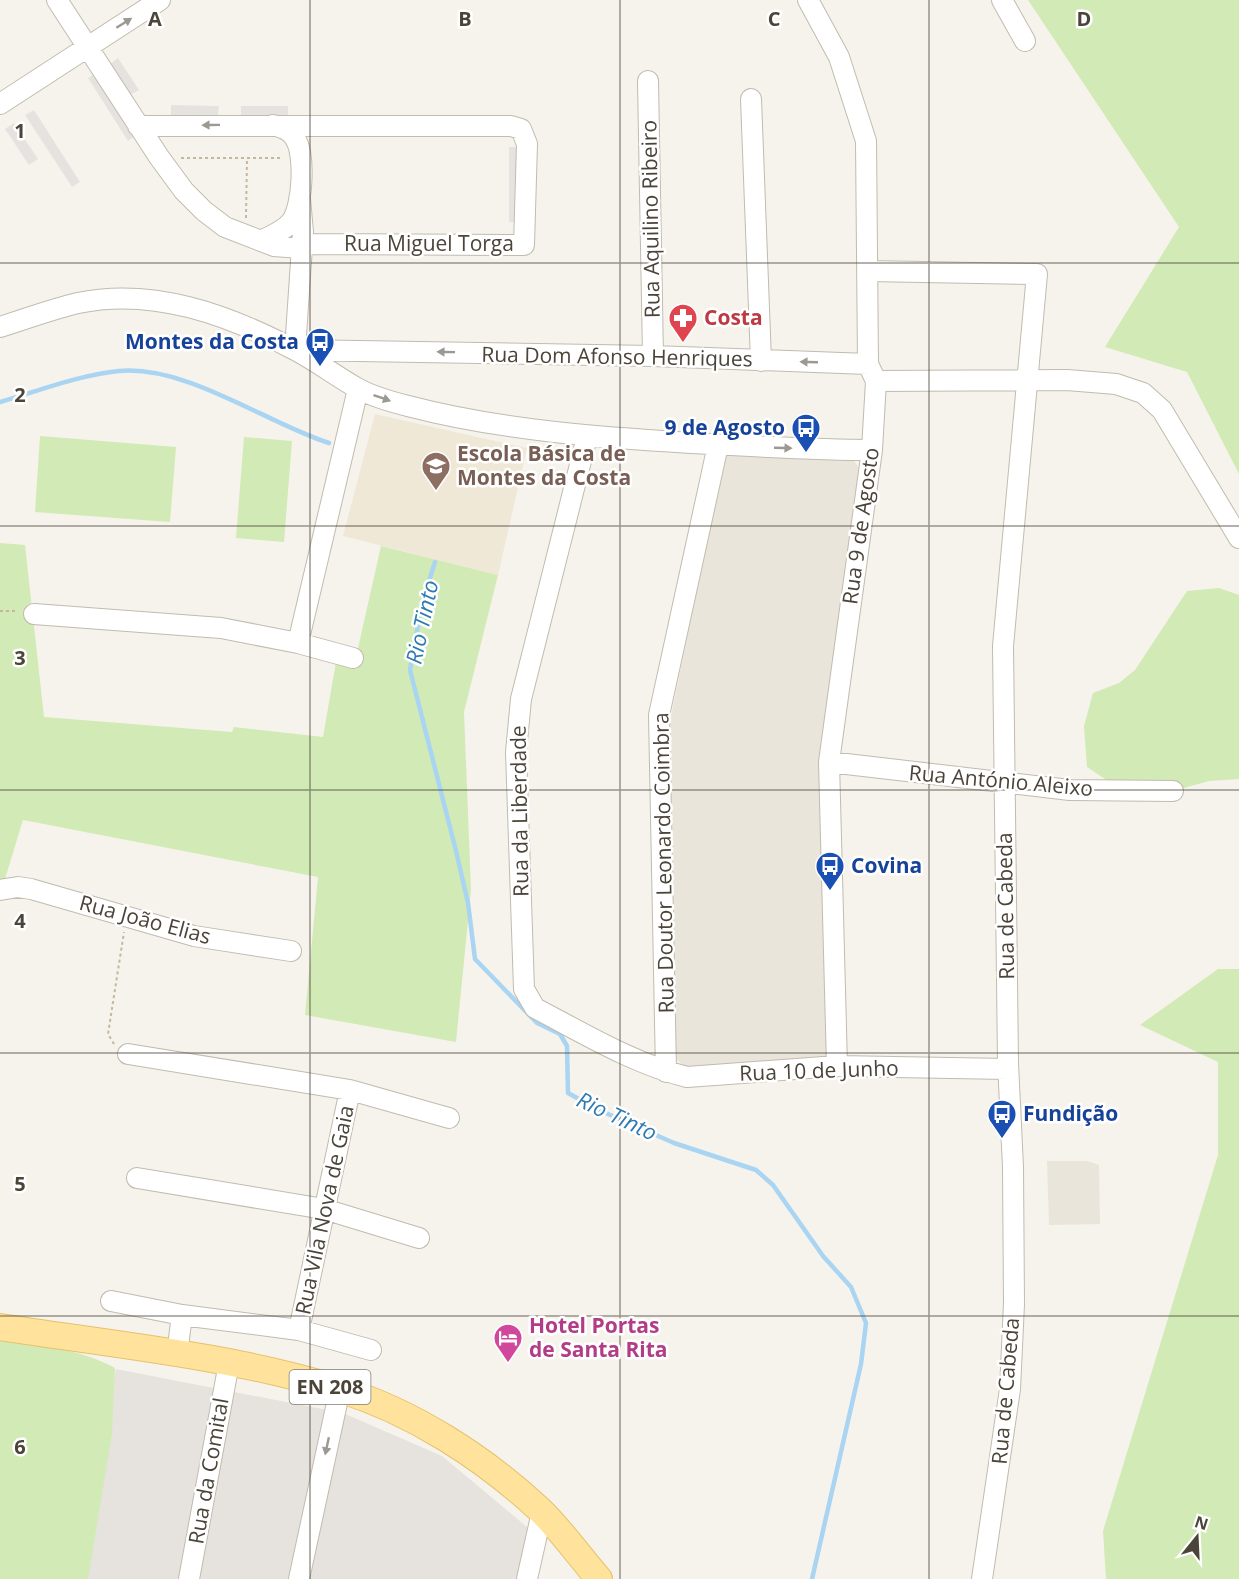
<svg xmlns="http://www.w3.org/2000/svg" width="1239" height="1579" font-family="'Open Sans',sans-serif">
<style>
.residential{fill:#eae5da}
.industrial{fill:#e6e2dd}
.education{fill:#efe8d6}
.green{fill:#d2eab5}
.parking{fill:#e5e3e0}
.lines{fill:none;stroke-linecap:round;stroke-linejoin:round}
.stream{stroke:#a9d4f2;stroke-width:4.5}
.minor-casing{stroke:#c2bbae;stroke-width:22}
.major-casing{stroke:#e6c16a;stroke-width:28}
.path{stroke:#c4b79f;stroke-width:2;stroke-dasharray:3 3;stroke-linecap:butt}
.minor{stroke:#fff;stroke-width:20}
.major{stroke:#ffe39c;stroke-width:26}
.oneway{fill:#9c9892}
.grid{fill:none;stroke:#4b4439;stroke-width:1.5;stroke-opacity:0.55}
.labels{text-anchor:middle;stroke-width:5;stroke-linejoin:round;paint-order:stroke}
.shield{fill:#fff;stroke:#817c74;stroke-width:1.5}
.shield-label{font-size:20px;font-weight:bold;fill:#4b4439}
.street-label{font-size:21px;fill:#4b4439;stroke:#fff}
.health-label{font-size:21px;font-weight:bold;fill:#be3a42;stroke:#fff;text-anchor:start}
.transit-label{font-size:21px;font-weight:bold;fill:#164399;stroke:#fff;text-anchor:end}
.education-label{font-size:21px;font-weight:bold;fill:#785e54;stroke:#fff;text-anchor:start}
.hotel-label{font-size:21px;font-weight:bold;fill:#b23c85;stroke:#fff;text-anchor:start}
.water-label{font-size:22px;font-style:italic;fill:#2e7ab2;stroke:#fff}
.grid-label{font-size:20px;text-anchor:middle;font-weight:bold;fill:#4b4439;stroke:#fff;stroke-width:5;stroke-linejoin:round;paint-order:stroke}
</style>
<rect width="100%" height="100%" fill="#f6f3ec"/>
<path class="residential" d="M729 452 843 456 854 461 860 469 821 756 827 1053 824 1060 709 1069 685 1066 677 1060 674 1050 668 731 723 460Z
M1047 1161H1087L1099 1165 1100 1224 1049 1225Z"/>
<path class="industrial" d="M116 1369 343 1413 442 1456 539 1537 531 1579H77Z"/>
<path class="education" d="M375 414 527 448 498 575 343 536Z"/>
<path class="green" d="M1028 0H1239V474L1187 372 1105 347 1179 227Z
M40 436 176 447 170 522 35 512Z
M244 437 292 441 284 542 236 538Z
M0 543 25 545 44 717 232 732 234 727 323 737 336 662 354 666 381 546 498 575 464 712 471 890 456 1042 305 1015 318 877 23 820 4 882H0Z
M1219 588 1239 595V779L1209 781 1173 791H1123L1087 767 1084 726 1093 693 1119 683 1135 670 1187 591Z
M1218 969H1239V1579H1106L1103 1531 1218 1155V1062L1140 1025Z
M0 1341C40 1345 80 1349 115 1368L112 1433 88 1579H0Z"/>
<path class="parking" d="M118 58 139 90 130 95 110 64Z
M96 73 136 135 128 141 88 78Z
M171 105 219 106 218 115H171Z
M241 106H288V116H241Z
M34 110 80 182 72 187 25 115Z
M14 123 38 159 29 165 5 129Z
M509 147H520L519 222H509Z"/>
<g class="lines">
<path class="stream" d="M0 402C39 391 79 375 119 371 187 365 266 423 329 443
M435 562 422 603 410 670 456 851 468 903 475 959 537 1023 560 1034 567 1046 568 1093 599 1110 674 1143 756 1170 773 1185 823 1256 851 1287 866 1323 861 1364 812 1579"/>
<g class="minor-casing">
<path id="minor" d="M57 0 159 157 184 191 204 211 225 227 274 246 300 248 312 244 524 245 527 144 521 129 511 126H138
M808 0 839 57 866 141 868 364 876 381 872 450 829 762 837 1066
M1002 0 1025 41
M648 81 653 356
M751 99 761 361
M0 104 160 0
M263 240C272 235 284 231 291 222 303 207 305 156 296 140 291 130 283 128 273 125
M868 271 1037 274 1003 646 1008 1063 1013 1167 1014 1304 1010 1389 982 1579
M0 327C26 319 52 309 78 303 153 287 229 315 295 350 316 361 336 376 357 388 371 396 392 402 408 406 500 430 596 437 691 443 751 446 812 450 872 450
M295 350 303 232 300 199
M298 350 653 356 868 364
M876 381 1067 380 1116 384 1143 393 1162 410 1239 538
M587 437 521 699 516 752 524 989 535 1008C583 1033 634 1064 687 1077L837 1066 1008 1069
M34 614 221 628 298 643 353 658
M298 643 358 389
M829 762 1070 790 1173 791
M0 890 18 887 31 889 194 936 291 951
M128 1054 350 1090 299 1330 182 1315 177 1354
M666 1072 659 715 718 445
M350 1090 449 1118
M137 1178 324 1209 419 1238
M111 1301 182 1315
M299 1330 371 1350
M189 1579 229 1363
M299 1579 340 1389
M527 1579 542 1512"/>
</g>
<g class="major-casing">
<path id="major" d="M0 1327C110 1344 233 1356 339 1389 413 1412 483 1457 540 1510 561 1530 579 1556 599 1579"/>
</g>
<path class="path" d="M181 158H283
M246 218 247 158
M0 611H18
M114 1044 108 1034 124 932"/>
<use href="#minor" class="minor"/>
<use href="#major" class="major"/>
</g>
<defs><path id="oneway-solid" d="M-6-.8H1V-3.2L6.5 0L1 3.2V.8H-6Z" transform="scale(1.5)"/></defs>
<g class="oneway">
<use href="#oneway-solid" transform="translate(124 23) rotate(-32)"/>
<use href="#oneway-solid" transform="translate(211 125) rotate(179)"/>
<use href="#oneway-solid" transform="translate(446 352) rotate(-179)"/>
<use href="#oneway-solid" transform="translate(809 362) rotate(-178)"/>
<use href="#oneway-solid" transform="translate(382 398) rotate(19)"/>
<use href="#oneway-solid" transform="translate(783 448) rotate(2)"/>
<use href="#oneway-solid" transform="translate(327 1446) rotate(102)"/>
</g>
<path class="grid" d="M310 0V1579M620 0V1579M929 0V1579M0 263H1239M0 526H1239M0 790H1239M0 1053H1239M0 1316H1239"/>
<defs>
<g id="pharmacy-pin" transform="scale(1.5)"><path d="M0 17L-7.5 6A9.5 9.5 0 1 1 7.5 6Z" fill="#e0444e" stroke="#fff"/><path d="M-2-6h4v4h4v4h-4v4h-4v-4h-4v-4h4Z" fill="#fff"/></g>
<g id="bus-pin" transform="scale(1.5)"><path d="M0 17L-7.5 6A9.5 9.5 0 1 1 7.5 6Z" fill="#1a4fb4" stroke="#fff"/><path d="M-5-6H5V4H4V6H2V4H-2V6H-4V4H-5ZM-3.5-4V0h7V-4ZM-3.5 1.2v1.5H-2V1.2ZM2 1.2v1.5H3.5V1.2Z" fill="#fff"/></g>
<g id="school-pin" transform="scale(1.5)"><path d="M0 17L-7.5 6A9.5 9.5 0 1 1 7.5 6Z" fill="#8d6e63" stroke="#fff"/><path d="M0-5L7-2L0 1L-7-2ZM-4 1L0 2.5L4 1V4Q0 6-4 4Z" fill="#fff"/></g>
<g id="hotel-pin" transform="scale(1.5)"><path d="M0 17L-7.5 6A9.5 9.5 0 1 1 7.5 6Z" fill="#d1479c" stroke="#fff"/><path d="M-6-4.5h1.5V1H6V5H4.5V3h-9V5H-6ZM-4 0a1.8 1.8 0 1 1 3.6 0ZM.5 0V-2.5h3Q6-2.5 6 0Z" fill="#fff"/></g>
</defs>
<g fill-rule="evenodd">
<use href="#pharmacy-pin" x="683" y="318"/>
<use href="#bus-pin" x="320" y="342"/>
<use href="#bus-pin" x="806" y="428"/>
<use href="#school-pin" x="436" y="466"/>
<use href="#bus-pin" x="830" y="866"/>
<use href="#bus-pin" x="1002" y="1114"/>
<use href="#hotel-pin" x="508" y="1338"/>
</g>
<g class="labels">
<rect class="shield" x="289.5" y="1370" width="81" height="34" rx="4.5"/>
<g class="shield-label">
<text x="330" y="1394">EN 208</text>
</g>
<g class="street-label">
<text transform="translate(651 219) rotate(-91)" y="7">Rua Aquilino Ribeiro</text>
<text x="429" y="251">Rua Miguel Torga</text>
<text transform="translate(617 357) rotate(1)" y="7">Rua Dom Afonso Henriques</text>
<text transform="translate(861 526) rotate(-82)" y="7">Rua 9 de Agosto</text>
<text transform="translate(1001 781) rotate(5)" y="7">Rua António Aleixo</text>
<text transform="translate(520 811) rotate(-91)" y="7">Rua da Liberdade</text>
<text transform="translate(664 863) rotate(-91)" y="7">Rua Doutor Leonardo Coimbra</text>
<text transform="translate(1006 906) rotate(-91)" y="7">Rua de Cabeda</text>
<text transform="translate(145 920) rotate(15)" y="7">Rua João Elias</text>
<text transform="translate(819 1071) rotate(-2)" y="7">Rua 10 de Junho</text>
<text transform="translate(325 1210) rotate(-78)" y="7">Rua Vila Nova de Gaia</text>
<text transform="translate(1006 1391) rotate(-85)" y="7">Rua de Cabeda</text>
<text transform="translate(209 1471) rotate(-80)" y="7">Rua da Comital</text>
</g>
<g class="health-label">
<text x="704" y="325">Costa</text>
</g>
<g class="transit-label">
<text x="299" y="349">Montes da Costa</text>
<text x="785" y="435">9 de Agosto</text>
<text x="851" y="873" text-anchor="start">Covina</text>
<text x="1023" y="1121" text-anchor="start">Fundição</text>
</g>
<g class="education-label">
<text x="457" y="461">Escola Básica de<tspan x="457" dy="24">Montes da Costa</tspan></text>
</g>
<g class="hotel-label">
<text x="529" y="1333">Hotel Portas<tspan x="529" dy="24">de Santa Rita</tspan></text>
</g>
<g class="water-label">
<text transform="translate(422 622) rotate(-78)" y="8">Rio Tinto</text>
<text transform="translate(617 1116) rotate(25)" y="8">Rio Tinto</text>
</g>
</g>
<g class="grid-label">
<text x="155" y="26">A</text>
<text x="465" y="26">B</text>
<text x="774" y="26">C</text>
<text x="1084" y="26">D</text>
<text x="20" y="138">1</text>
<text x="20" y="402">2</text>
<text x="20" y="665">3</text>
<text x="20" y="928">4</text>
<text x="20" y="1191">5</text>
<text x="20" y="1454">6</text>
</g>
<g transform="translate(1197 1537) rotate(18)" stroke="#ffffff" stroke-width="4.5" paint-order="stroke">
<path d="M0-4.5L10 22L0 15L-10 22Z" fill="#4b4439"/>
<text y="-9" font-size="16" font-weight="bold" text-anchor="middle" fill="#4b4439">N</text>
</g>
</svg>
